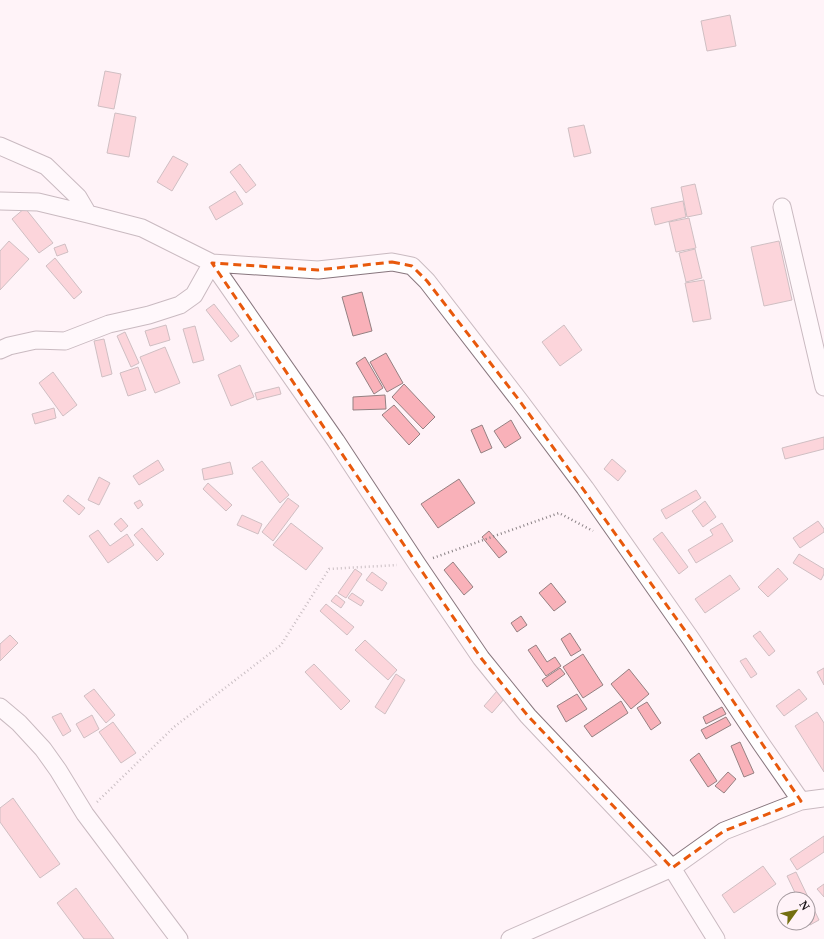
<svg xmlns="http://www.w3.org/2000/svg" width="824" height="939" font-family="'Noto Serif',serif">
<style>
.building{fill:#f9b1b9;stroke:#958082}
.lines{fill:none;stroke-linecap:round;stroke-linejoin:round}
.minor-casing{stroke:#88767e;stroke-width:19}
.path{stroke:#898084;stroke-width:2.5;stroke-dasharray:1 3;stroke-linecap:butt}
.minor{stroke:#fff;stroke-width:17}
.marked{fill:none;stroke:#e8590c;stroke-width:3;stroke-dasharray:8 5;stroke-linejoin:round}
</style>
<rect width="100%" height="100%" fill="#fff3f8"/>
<path class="building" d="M730 15 736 46 707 51 701 21Z
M105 71 121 74 114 109 98 106Z
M115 113 136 117 129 157 107 153Z
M584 125 591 153 574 157 568 128Z
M173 156 188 164 172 191 157 182Z
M240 164 256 185 246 193 230 172Z
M695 184 702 214 687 217 681 187Z
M235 191 243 204 216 220 209 207Z
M683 201 686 217 655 225 651 208Z
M25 208 53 243 39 253 12 219Z
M689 218 696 248 676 252 669 222Z
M9 241 29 259 0 290V251Z
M779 241 792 300 764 306 751 247Z
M65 244 68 252 57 256 54 248Z
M695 249 702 278 686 282 679 253Z
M55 258 82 292 74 299 46 266Z
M704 280 711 319 693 322 685 283Z
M362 292 372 331 353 336 342 297Z
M214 304 239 336 231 342 206 310Z
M166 325 170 340 150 346 145 331Z
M564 325 582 350 560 366 542 342Z
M195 326 204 360 193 363 183 329Z
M125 332 139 363 131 367 117 336Z
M104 339 112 374 102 377 94 341Z
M165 347 180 383 155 393 140 357Z
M386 353 403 383 387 392 370 362Z
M365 357 383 388 374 394 356 363Z
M240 365 254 397 231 406 218 375Z
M138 367 146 390 128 396 120 373Z
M53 372 77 405 63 416 39 383Z
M404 384 435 417 423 429 392 397Z
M279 387 281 394 257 400 255 393Z
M385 395 386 409 353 410V397Z
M394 405 420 434 409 445 382 415Z
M54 408 56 418 35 424 32 414Z
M511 420 521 438 505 448 494 431Z
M482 425 492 448 481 453 471 430Z
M824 437V449L785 459 782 448Z
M612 459 626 471 618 481 604 469Z
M158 460 164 470 139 485 133 476Z
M262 461 289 495 280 503 252 468Z
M230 462 233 474 204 480 202 469Z
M99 477 110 483 99 505 88 500Z
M459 479 475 503 438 528 421 504Z
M208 483 232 505 226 511 203 489Z
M696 490 701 498 666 519 661 510Z
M68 495 85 508 79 515 63 501Z
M288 498 299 506 273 541 262 532Z
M140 500 143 505 138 509 134 503Z
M705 501 716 517 703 527 692 511Z
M242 515 262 524 258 534 237 525Z
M121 518 128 526 121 532 114 524Z
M818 521 824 529V532L800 548 793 538Z
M291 523 323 548 306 570 273 545Z
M722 523 733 541 696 563 688 550 713 535 710 530Z
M142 528 164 554 157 561 134 535Z
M98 530 110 546 127 534 134 545 108 563 89 536Z
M489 531 507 552 499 558 482 537Z
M662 532 688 567 679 574 653 539Z
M799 554 824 569V574L821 580 793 563Z
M453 562 473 587 464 595 444 570Z
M778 568 788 579 768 597 758 587Z
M355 569 362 574 346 598 338 593Z
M372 572 387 583 382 591 366 580Z
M730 575 740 589 705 613 695 599Z
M551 583 566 602 554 611 539 593Z
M352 593 364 601 361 606 348 598Z
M336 595 345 602 341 608 331 601Z
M326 604 354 627 347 635 320 611Z
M521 616 527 625 517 632 511 623Z
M760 631 775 651 769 656 753 636Z
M570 633 581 650 571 656 561 639Z
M10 635 18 643 0 661V644Z
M365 640 397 670 388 680 355 650Z
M536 645 547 662 555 657 561 666 546 676 528 650Z
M583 654 603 685 583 698 563 667Z
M746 658 757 674 751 678 740 661Z
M314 664 350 701 341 710 305 672Z
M560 668 565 674 547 687 542 680Z
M824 668V685L817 672Z
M629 669 649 694 631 709 611 684Z
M396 674 405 680 385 714 375 707Z
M94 689 115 715 106 723 84 696Z
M799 689 807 699 784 716 776 706Z
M497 691 505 698 492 713 484 706Z
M577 694 587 709 566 722 557 706Z
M621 701 628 713 592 737 584 726Z
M647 702 661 723 651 730 637 708Z
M722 707 726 714 706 724 703 717Z
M817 712 824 723V772L795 726Z
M61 713 71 731 63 736 52 717Z
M92 715 99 729 84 738 76 724Z
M726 717 731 725 706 739 701 730Z
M113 722 136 753 121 763 99 732Z
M740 742 754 773 744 777 731 746Z
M699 753 717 781 708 787 690 760Z
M728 772 736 779 724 793 715 786Z
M13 798 60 864 40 878 0 822V808Z
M824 836V852L797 870 790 859Z
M763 866 776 884 734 913 722 895Z
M796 872 819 920 810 925 808 921V899H798L787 876Z
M824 884V897L817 889Z
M76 888 114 939H84L57 903Z"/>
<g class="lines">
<g class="minor-casing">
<path id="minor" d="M0 146 46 166 78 197 88 214
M0 201 38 202 88 214 142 228 212 263 318 270 392 262 412 266 427 281 519 400 585 488 691 639 762 745 801 801
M782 207 824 387
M0 350 9 346 36 340 65 341 109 324 149 315 180 305 194 295 212 263 336 441 417 564 481 658 528 716 672 868 716 939
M0 707 19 723 43 749 58 770 85 814 179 939
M510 939 672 868 724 831 801 801 824 798"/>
</g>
<path class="path" d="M433 558 559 513 593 531
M97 802 174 727 281 645 329 569 397 565"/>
<use href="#minor" class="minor"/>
</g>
<path d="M0 0H824V939H0ZM392 262 412 266 427 281 519 400 691 639 801 801 724 831 672 868 528 716 481 658 212 263 318 270Z" fill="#fff3f8" fill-opacity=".55" fill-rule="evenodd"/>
<path class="marked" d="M392 262 412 266 427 281 519 400 691 639 801 801 724 831 672 868 528 716 481 658 212 263 318 270Z"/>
<g transform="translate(796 911) rotate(57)"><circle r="19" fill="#fff3f8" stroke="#a3999e"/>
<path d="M0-3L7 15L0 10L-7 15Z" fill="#746f0f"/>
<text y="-6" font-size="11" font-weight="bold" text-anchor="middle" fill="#191316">N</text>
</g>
</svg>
